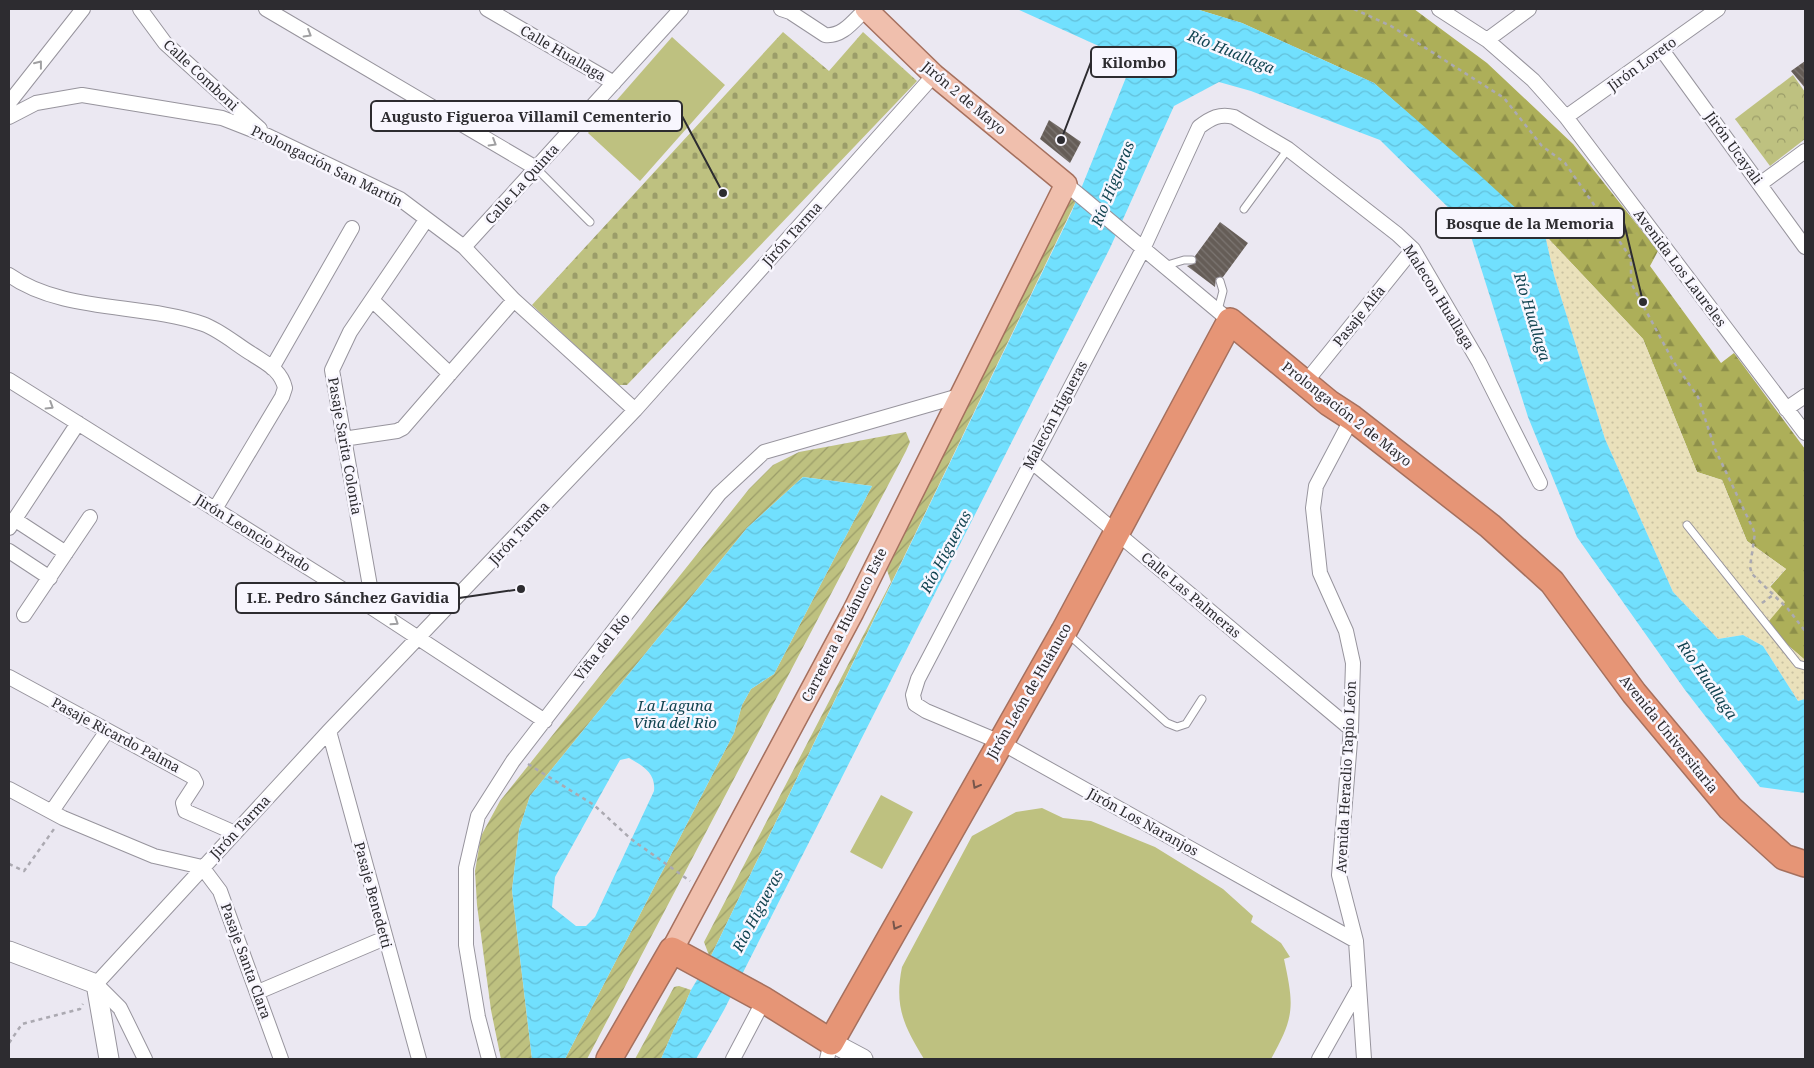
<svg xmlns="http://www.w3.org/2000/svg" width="1814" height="1068" font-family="'Noto Serif',serif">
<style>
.forest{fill:url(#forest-firs)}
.sand{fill:url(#sand-dots)}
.cemetery{fill:url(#cemetery-stones)}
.park{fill:url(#park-crowns)}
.garden{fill:url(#garden-furrows)}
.pitch{fill:#bec180}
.water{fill:url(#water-waves);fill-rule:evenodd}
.building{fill:url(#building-back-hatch)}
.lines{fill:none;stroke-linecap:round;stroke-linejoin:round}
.lane-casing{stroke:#97949d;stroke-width:9}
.street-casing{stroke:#97949d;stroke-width:16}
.secondary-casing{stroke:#97949d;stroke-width:21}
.primary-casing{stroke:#a5705e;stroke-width:24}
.highway-casing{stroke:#a5705e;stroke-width:28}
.path{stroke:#aba9b1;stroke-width:2.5;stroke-dasharray:4 4;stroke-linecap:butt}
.lane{stroke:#fff;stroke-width:7}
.street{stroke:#fff;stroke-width:14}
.secondary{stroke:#fff;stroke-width:19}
.primary{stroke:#f0bfad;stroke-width:21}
.highway{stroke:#e69576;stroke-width:25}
.oneway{stroke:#a0a0a2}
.oneway2{stroke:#77564c}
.labels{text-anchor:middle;stroke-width:5;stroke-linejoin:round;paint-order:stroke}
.street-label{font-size:14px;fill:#2d2c30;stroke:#f8f6fe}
.water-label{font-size:15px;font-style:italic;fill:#124451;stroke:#f8f6fe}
.leader{fill:none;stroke:#2d2c30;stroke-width:2}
.callout-dot{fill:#2d2c30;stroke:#f8f6fe;stroke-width:2}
.callout{fill:#f8f6fe;stroke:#2d2c30;stroke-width:2}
.callout-label{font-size:15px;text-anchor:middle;font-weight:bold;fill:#2d2c30}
</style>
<defs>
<pattern id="forest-firs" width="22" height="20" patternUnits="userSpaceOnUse" patternTransform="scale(1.25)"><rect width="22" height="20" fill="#adaf59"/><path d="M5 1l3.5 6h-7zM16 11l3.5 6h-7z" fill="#8d8f4a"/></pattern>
<pattern id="sand-dots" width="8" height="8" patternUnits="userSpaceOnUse" patternTransform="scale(1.25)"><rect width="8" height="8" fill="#eae1bb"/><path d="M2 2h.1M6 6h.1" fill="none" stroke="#c9c1a1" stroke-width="1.8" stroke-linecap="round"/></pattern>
<pattern id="cemetery-stones" width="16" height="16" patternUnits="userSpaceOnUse" patternTransform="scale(1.25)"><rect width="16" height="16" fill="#bec180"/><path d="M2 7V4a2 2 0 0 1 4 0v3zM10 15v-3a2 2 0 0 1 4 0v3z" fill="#9b9d69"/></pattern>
<pattern id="park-crowns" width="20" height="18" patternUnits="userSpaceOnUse" patternTransform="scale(1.25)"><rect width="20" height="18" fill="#bec180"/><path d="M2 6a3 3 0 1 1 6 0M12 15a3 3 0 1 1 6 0" fill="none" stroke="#9b9d69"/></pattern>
<pattern id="garden-furrows" width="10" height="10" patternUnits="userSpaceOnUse" patternTransform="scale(1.25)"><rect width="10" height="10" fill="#bec180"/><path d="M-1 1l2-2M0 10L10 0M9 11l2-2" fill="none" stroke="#9b9d69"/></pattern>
<pattern id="water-waves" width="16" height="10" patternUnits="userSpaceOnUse" patternTransform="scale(1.25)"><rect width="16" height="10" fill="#71e0fe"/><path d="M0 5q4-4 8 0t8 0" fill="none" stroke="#62c0da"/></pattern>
<pattern id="building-back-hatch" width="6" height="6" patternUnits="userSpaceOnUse" patternTransform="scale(1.25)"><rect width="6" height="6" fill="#655d57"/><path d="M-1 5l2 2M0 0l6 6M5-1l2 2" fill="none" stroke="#7c7672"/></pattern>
</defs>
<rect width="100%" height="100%" fill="#ebe8f2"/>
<path class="forest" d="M1196 9H1414L1487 63 1573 144 1658 251 1650 266 1721 363 1734 353 1805 449V660L1783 641 1769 621 1770 587 1786 569 1747 541 1722 480 1697 472 1643 339 1545 235 1374 83 1242 23Z"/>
<path class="sand" d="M1545 235 1643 339 1697 472 1722 480 1747 541 1786 569 1770 586 1785 602 1769 621 1783 641 1805 660V699L1798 701 1763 646 1743 635 1718 639 1673 592 1605 439 1554 275Z"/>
<path class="cemetery" d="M783 32 829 71 863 32 917 81 627 385H618L532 305Z"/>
<path class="park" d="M1793 75 1805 92V139L1770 166 1735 119Z"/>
<path class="garden" d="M1070 195H1079L710 958 704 942 891 582 887 570Z
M906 432 910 442 906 451 587 1059H565L734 733 742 705 751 689 774 674 872 486 803 477 747 528 530 796 519 830 512 890 532 1059H501L491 1010 477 905 475 871 481 836 500 801 749 489 773 465 799 452Z
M679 986 691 990 661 1059H635L674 987Z"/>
<path class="pitch" d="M672 37 725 85 640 181 588 133Z
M881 795 913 812 882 869 850 852Z
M1042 808 1063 818 1091 821 1155 847 1223 889 1253 916 1251 922 1281 943 1290 957 1284 959C1294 1006 1295 1016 1271 1059H924C904 1026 894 1007 902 967L972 836 1016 812Z"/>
<path class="water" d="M1017 9H1196L1242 23 1374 83 1473 169 1545 235 1554 275 1605 439 1673 592 1718 639 1743 635 1763 646 1798 701 1805 699V793L1760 787 1685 690 1577 537 1528 417 1468 227 1380 140 1251 91 1219 82 1174 106 1110 248 724 1010 696 1059H661L691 990 710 958 1072 211 1127 75 1123 57Z
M803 477 872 486 774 674 751 689 742 705 734 733 565 1059H532L512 890 519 830 530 796 747 528ZM629 758C643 766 656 773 654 791L595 917 586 926H576L552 907 555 877 616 767 620 760Z"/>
<path class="building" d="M1805 61V88L1791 71Z
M1049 120 1081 142 1070 163 1040 139Z
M1220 222 1248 243 1223 277 1216 278 1215 287 1187 266 1196 263 1195 256Z"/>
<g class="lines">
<g class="lane-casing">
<path id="lane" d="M536 168 590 222
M1244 209 1288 149
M1164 266 1184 260H1192
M1218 310 1223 291 1220 281
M1687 525 1798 664 1805 666
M1068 634 1167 723 1177 727 1186 724 1202 699"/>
</g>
<g class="street-casing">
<path id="street" d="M140 9 165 43 260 129
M266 9 536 168
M487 9 614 83
M781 9 790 12 825 35C843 37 854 20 866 9
M1439 9 1487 40 1533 80 1566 117 1805 433
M1487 40 1529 9
M1662 50 1805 247
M9 103 83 9
M9 117 36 103 82 95 222 118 268 136 400 199 464 247 514 300 635 410
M1566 117 1718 9
M1066 184 1230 321
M1760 184 1805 151
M464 247 681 9
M9 275C63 313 142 303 203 324 220 330 237 345 252 354 267 364 281 370 285 388L282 397 215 509
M373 301 450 374
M272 368 352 228
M9 380 374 609 545 721
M1305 383 1413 249
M1786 409 1805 396
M1352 418 1316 486 1313 508 1320 573 1346 631 1353 663 1351 729 1339 875 1356 941 1364 1059
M343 439 397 431 403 428 514 300
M1031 461 1351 729
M14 519 66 553
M9 528 78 423
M9 551 50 578
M374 609 332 370 350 332 426 220
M24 615 90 517
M9 677 193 777 196 783 183 803 185 811 235 833
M329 731 419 1059
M9 789 63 818 154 856 202 867 220 891 281 1059
M52 811 107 731
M1356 941 1000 742 926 711 915 704 913 695 918 679 1143 249 1199 127C1211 118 1220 113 1234 117L1288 149 1397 234 1413 249 1479 362 1540 483
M258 992 385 938
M145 1059 120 1008 96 984 329 731 635 410 934 75
M489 1059 478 1017 466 945V868L478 816 513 761 719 494 764 452 959 396
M733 1059 764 1000
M827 1059 831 1042
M1319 1059 1359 988"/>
</g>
<g class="secondary-casing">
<path id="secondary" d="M9 951 96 984 109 1059
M831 1042 863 1059"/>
</g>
<g class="primary-casing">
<path id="primary" d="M672 950 853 612 1066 184 934 75 866 9"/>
</g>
<g class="highway-casing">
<path id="highway" d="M609 1059 672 950 764 1000 831 1042 1064 631 1230 321 1329 403 1352 418 1490 526 1552 582 1634 693 1730 808 1784 857 1805 864"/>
</g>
<path class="path" d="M1354 9 1391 26 1504 98 1542 146 1565 163 1631 258V283L1673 361 1698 397 1715 449 1755 533 1750 567 1752 574 1788 609 1805 631
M1762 603 1773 595
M528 764 594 805 631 839 690 881
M9 864 24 871 54 829
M9 1043 22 1024 80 1009 83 1004"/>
<use href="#lane" class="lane"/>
<use href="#street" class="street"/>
<use href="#secondary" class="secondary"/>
<use href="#primary" class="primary"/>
<use href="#highway" class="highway"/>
</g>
<defs><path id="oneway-chevron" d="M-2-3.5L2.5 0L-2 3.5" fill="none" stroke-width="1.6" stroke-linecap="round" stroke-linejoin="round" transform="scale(1.25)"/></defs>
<g class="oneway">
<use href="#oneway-chevron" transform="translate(308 34) rotate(31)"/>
<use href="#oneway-chevron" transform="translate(39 64) rotate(-52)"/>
<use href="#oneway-chevron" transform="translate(493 143) rotate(31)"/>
<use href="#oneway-chevron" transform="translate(50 406) rotate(32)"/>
<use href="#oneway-chevron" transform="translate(395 622) rotate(33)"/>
</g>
<g class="oneway2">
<use href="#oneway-chevron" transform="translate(976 785) rotate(119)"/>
<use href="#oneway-chevron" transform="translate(896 926) rotate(119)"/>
</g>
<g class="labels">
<g class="street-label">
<text transform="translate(563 53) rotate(30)" y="5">Calle Huallaga</text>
<text transform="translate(1642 64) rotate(-36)" y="5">Jirón Loreto</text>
<text transform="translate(201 75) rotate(43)" y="5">Calle Comboni</text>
<text transform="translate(964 98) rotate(40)" y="5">Jirón 2 de Mayo</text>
<text transform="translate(1734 148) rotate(54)" y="5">Jirón Ucayali</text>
<text transform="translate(327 166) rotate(26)" y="5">Prolongación San Martín</text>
<text transform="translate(522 184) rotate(-48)" y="5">Calle La Quinta</text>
<text transform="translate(792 234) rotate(-48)" y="5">Jirón Tarma</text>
<text transform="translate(1680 268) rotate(53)" y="5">Avenida Los Laureles</text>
<text transform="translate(1439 297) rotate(58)" y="5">Malecon Huallaga</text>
<text transform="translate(1359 316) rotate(-51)" y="5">Pasaje Alfa</text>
<text transform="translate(1347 414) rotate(38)" y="5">Prolongación 2 de Mayo</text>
<text transform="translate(1055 415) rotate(-62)" y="5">Malecón Higueras</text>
<text transform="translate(345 446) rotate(80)" y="5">Pasaje Sarita Colonia</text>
<text transform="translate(253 533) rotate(32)" y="5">Jirón Leoncio Prado</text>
<text transform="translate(519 533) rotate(-47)" y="5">Jirón Tarma</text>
<text transform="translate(1191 595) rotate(40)" y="5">Calle Las Palmeras</text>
<text transform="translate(844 625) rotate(-63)" y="5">Carretera a Huánuco Este</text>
<text transform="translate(602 647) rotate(-52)" y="5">Viña del Río</text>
<text transform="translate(1029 691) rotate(-60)" y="5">Jirón León de Huánuco</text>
<text transform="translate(1669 734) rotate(51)" y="5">Avenida Universitaria</text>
<text transform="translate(116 735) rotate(28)" y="5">Pasaje Ricardo Palma</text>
<text transform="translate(1346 777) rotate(-87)" y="5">Avenida Heraclio Tapio León</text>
<text transform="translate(1143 822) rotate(29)" y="5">Jirón Los Naranjos</text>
<text transform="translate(240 827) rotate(-47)" y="5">Jirón Tarma</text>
<text transform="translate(373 895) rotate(75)" y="5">Pasaje Benedetti</text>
<text transform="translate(246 961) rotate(70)" y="5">Pasaje Santa Clara</text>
</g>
<g class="water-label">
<text transform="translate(1231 52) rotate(22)" y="5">Río Huallaga</text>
<text transform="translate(1113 184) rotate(-68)" y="5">Río Higueras</text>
<text transform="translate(1532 317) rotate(73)" y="5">Río Huallaga</text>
<text transform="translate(946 552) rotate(-62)" y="5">Río Higueras</text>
<text transform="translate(1707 680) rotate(55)" y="5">Río Huallaga</text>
<text x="675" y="711">La Laguna<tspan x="675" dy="17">Viña del Rio</tspan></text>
<text transform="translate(758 911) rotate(-62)" y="5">Río Higueras</text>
</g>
</g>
<path class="leader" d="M1061 140L1091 62M723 193L682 116M1643 302L1624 223M521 589L459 598"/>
<g class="callout-dot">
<circle cx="1061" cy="140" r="5"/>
<circle cx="723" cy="193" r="5"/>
<circle cx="1643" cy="302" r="5"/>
<circle cx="521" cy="589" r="5"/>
</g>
<g class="callout">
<rect x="1091" y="47" width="85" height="30" rx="5"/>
<rect x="371" y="101" width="311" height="30" rx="5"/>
<rect x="1436" y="208" width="188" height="30" rx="5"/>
<rect x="236" y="583" width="223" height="30" rx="5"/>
</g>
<g class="callout-label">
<text x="1134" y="68">Kilombo</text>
<text x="526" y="122">Augusto Figueroa Villamil Cementerio</text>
<text x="1530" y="229">Bosque de la Memoria</text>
<text x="348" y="603">I.E. Pedro Sánchez Gavidia</text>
</g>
<rect width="1814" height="1068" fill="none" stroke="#2d2c30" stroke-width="20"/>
</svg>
